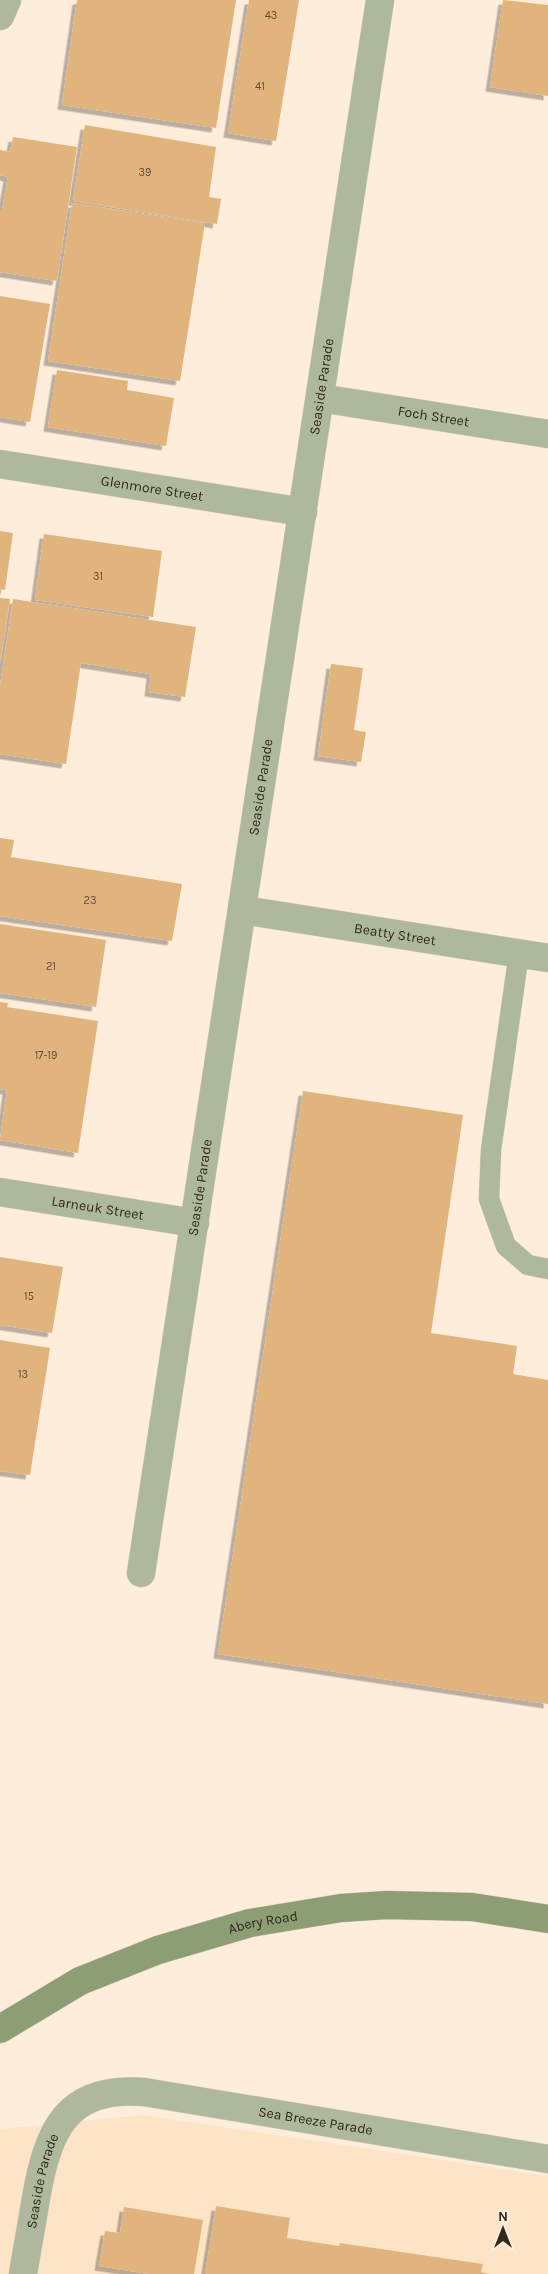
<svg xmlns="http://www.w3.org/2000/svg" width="548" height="2274" font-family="Karla,sans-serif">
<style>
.built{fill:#fee4c7}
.building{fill:#e2b47d;filter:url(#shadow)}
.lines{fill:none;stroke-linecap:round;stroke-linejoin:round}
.lane-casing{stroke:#d8cab8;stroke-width:21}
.street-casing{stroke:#d8cab8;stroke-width:29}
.secondary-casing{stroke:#d8cab8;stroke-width:29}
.lane{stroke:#adb89c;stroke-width:20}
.street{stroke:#adb89c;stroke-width:28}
.secondary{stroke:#8d9d74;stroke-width:28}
.labels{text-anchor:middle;stroke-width:4.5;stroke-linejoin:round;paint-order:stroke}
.number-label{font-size:11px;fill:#5e4c35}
.street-label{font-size:14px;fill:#32291d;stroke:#fdedda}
</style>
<defs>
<filter id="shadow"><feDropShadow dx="-4.5" dy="4.5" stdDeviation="0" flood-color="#0004"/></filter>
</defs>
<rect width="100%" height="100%" fill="#fdedda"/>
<path class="built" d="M143 2115 548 2176V2274H0V2129Z"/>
<path class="building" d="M77 0H236L216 128 62 105Z
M249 0H299L276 141 228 133Z
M503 0 548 5V96L490 87Z
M85 125 216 147 209 197 221 199 217 224 73 201Z
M13 137 77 147 57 281 0 272V210H2L8 177 0 175V150L10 152Z
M72 203 205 223 180 381 48 361Z
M0 296 50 304 30 422 0 417Z
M57 370 128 381 127 390 174 398 166 446 48 427Z
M0 531 13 533 5 590 0 589Z
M44 534 162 551 153 617 35 600Z
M0 598 10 599 1 658H0Z
M13 599 196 627 185 697 149 692 151 674 81 663 66 764 0 754V686Z
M331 664 363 668 354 730 366 732 361 762 318 756Z
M0 838 14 840 11 857 182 884 172 941 0 916Z
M0 924 106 940 96 1007 0 993Z
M0 1002 8 1003 7 1007 98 1021 78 1153 0 1140 7 1090 0 1089Z
M303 1091 463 1115 431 1333 517 1346 513 1374 548 1380V1704L218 1654Z
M0 1257 63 1267 52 1333 0 1325Z
M0 1340 50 1348 30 1475 0 1471Z
M216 2206 290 2218 287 2238 339 2246 340 2243 483 2264 481 2272 489 2274H205Z
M124 2207 203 2220 194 2274H149L99 2266 105 2231 120 2233Z"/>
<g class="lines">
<g class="lane-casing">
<path id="lane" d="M519 953 491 1150 489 1199 506 1246 528 1265 548 1269"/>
</g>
<g class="street-casing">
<g id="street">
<path d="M0 16 7 0"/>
<path id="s1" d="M320 398 548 434"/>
<path id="s2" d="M0 464 303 512"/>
<path id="s3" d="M243 910 548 958"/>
<path id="s4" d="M0 1192 195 1223"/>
<path id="s5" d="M141 1573 380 0"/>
<path id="s6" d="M23 2274C27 2249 32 2223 36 2198 48 2130 66 2086 144 2092L548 2159"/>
</g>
</g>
<g class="secondary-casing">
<g id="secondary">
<path id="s7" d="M0 2029 80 1981 158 1950 250 1923 341 1908 387 1905 472 1907 548 1919"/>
</g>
</g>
<use href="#lane" class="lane"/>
<use href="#street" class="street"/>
<use href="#secondary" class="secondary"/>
</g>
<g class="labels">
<g class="number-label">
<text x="271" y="19">43</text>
<text x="260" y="90">41</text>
<text x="145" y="176">39</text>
<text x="98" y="580">31</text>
<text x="90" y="904">23</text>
<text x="51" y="970">21</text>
<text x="46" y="1059">17-19</text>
<text x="29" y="1300">15</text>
<text x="23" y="1378">13</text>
</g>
<g class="street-label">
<text dy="5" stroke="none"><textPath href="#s5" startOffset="1200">Seaside Parade</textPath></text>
<text dy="5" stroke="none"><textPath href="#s1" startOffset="115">Foch Street</textPath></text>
<text dy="5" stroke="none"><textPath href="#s2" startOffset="154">Glenmore Street</textPath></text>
<text dy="5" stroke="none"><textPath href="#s5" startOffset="795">Seaside Parade</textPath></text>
<text dy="5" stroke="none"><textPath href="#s3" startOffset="154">Beatty Street</textPath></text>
<text dy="5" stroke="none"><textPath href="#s5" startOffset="390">Seaside Parade</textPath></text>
<text dy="5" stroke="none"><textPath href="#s4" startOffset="99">Larneuk Street</textPath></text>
<text dy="5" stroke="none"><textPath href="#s7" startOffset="286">Abery Road</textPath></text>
<text dy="5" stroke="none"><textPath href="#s6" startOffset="424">Sea Breeze Parade</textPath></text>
<text dy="5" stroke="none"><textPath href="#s6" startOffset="95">Seaside Parade</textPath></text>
</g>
</g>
<g transform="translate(503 2229)" stroke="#fdedda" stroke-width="4" paint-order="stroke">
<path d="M0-4L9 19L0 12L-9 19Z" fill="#32291d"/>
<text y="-8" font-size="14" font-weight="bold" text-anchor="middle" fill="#32291d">N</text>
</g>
</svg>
